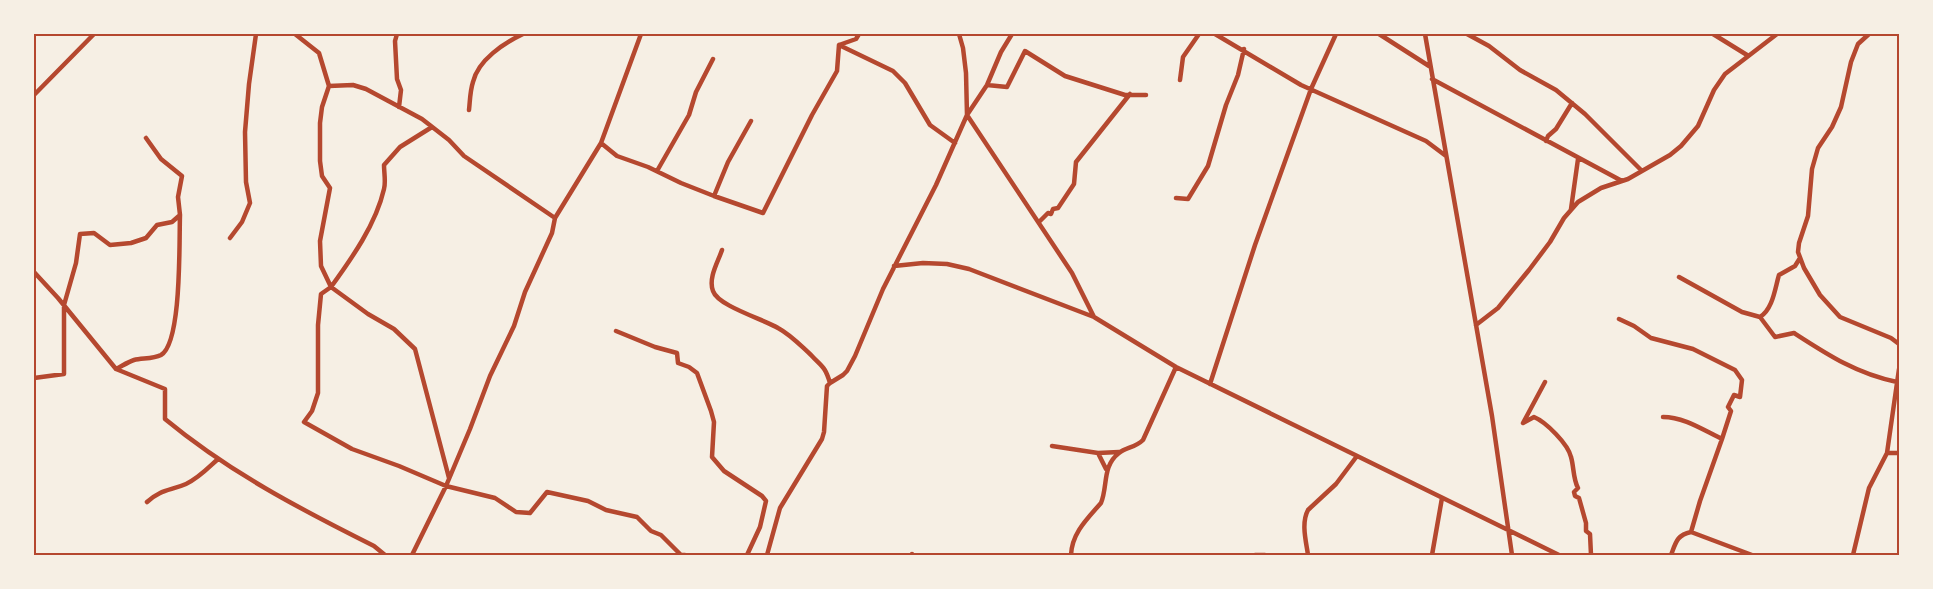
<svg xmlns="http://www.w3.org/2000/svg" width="1933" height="589" font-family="'Nunito Sans',sans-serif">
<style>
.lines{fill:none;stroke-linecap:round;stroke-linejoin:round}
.minor{stroke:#b5482f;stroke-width:4.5}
.neatline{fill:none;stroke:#b5482f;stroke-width:2}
</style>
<rect width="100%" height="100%" fill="#f6efe4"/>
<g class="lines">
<path class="minor" d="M295 34 319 53 329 86 353 85 366 89 422 119 449 140 464 156 555 218
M397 34 395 41 397 79 401 90 399 107
M959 34 963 48 966 73 967 115 1072 273 1094 317
M1215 34 1301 85 1426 141 1446 156
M1379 34 1429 66
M1425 34 1492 416 1512 555
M1467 34 1489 46 1520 70 1556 90 1585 114 1641 170
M1713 34 1747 55
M1869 34 1858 44 1851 62 1841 107 1832 127 1818 148 1812 169 1808 216 1799 243 1798 252 1804 268 1820 295 1840 317 1891 338 1899 344
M839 45 893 71 905 83 930 125 955 143
M1432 79 1622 181
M1180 80 1183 57 1199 34
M987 85 1007 87 1025 51 1065 76 1125 95H1146
M329 86 322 107 320 123V161L322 176 330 188 320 241 321 266 331 287 321 294 318 325V393L312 411 304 422 352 449 399 466 446 486 495 498 516 512 530 513 547 492 588 501 606 510 637 517 651 531 661 535 681 555H685
M34 95 94 34
M469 110C470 101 470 91 473 82 478 60 504 43 523 34
M432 127 400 147 384 165C384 173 386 182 384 189 376 224 352 258 331 287L368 314 394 329 415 349 449 478
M1546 141 1548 136 1556 129 1572 103
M601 143 617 156 648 167 681 183 714 196 728 162 751 121
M657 171 689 115 696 92 713 59
M714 196 763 213 812 115 837 71 839 45 856 39 859 34
M1176 198 1188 199 1208 166 1226 105 1238 75 1244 49
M1571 209 1578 159
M1039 222 1048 213 1051 214 1053 209 1058 208 1074 184 1076 162 1130 94
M230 238 242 222 250 203 246 182 245 132 249 84 256 34
M722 250C718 262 708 278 713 291 718 306 763 319 778 328 791 335 800 345 811 355 822 367 825 366 830 383
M894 266 923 263 947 264 969 269 1094 317 1176 367 1559 555
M34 272 58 298 116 369 165 389V419C229 472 300 509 374 546L385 555
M1679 277 1742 312 1760 317C1773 309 1775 288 1779 275L1795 266 1800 258
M1760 317 1775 337 1794 333C1828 355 1857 374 1897 382
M1619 319 1634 326 1651 338 1693 349 1735 370 1742 380 1740 397 1734 395 1728 407 1731 411 1722 439
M1476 325 1498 308 1529 270 1550 242 1564 218 1578 202 1601 188 1628 179 1670 155 1681 146 1698 126 1714 90 1725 74 1777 34
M616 331 655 347 677 353 678 363 689 367 697 373 711 411 714 422 712 457 724 471 762 496 766 501 760 527 747 555
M116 369C122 366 128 362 134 360 142 358 153 359 161 355 182 343 179 241 180 215
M34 378 64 374V305L76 263 80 234 94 233 110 245 131 243 146 238 157 225 172 222 180 215 178 197 182 176 161 159 146 138
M1545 382 1523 423 1534 417C1546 422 1568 444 1571 457 1574 467 1573 479 1578 488L1574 492 1575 496 1579 498 1586 523V531L1590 534 1591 555
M1210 384 1255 245 1311 89 1336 34
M1663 417C1684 417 1703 430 1722 439L1700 501 1691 532
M1052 446 1098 453 1106 469
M1098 453 1119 452
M1887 453H1899
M147 502C161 489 170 491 186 484 199 478 208 468 218 459
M912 554V555
M412 555 446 486 470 429 490 376 514 326 525 292 552 233 555 218 601 143 641 34
M767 555 780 508 822 439 824 432 827 386 830 383 843 375 847 371 855 356 883 289 936 185 967 115 987 85 1001 52 1012 34
M1071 555C1072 533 1087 519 1101 503 1108 486 1102 466 1119 453 1126 447 1135 448 1143 440L1176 367
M1255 555H1265
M1308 555C1306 541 1301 523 1308 510L1336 484 1357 456
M1432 555 1442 498
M1671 555C1676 542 1677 535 1691 532L1752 555
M1853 555 1869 488 1887 453 1899 369"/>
</g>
<rect width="1933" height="589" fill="none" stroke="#f6efe4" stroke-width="70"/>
<rect x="35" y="35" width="1863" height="519" class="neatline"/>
</svg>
